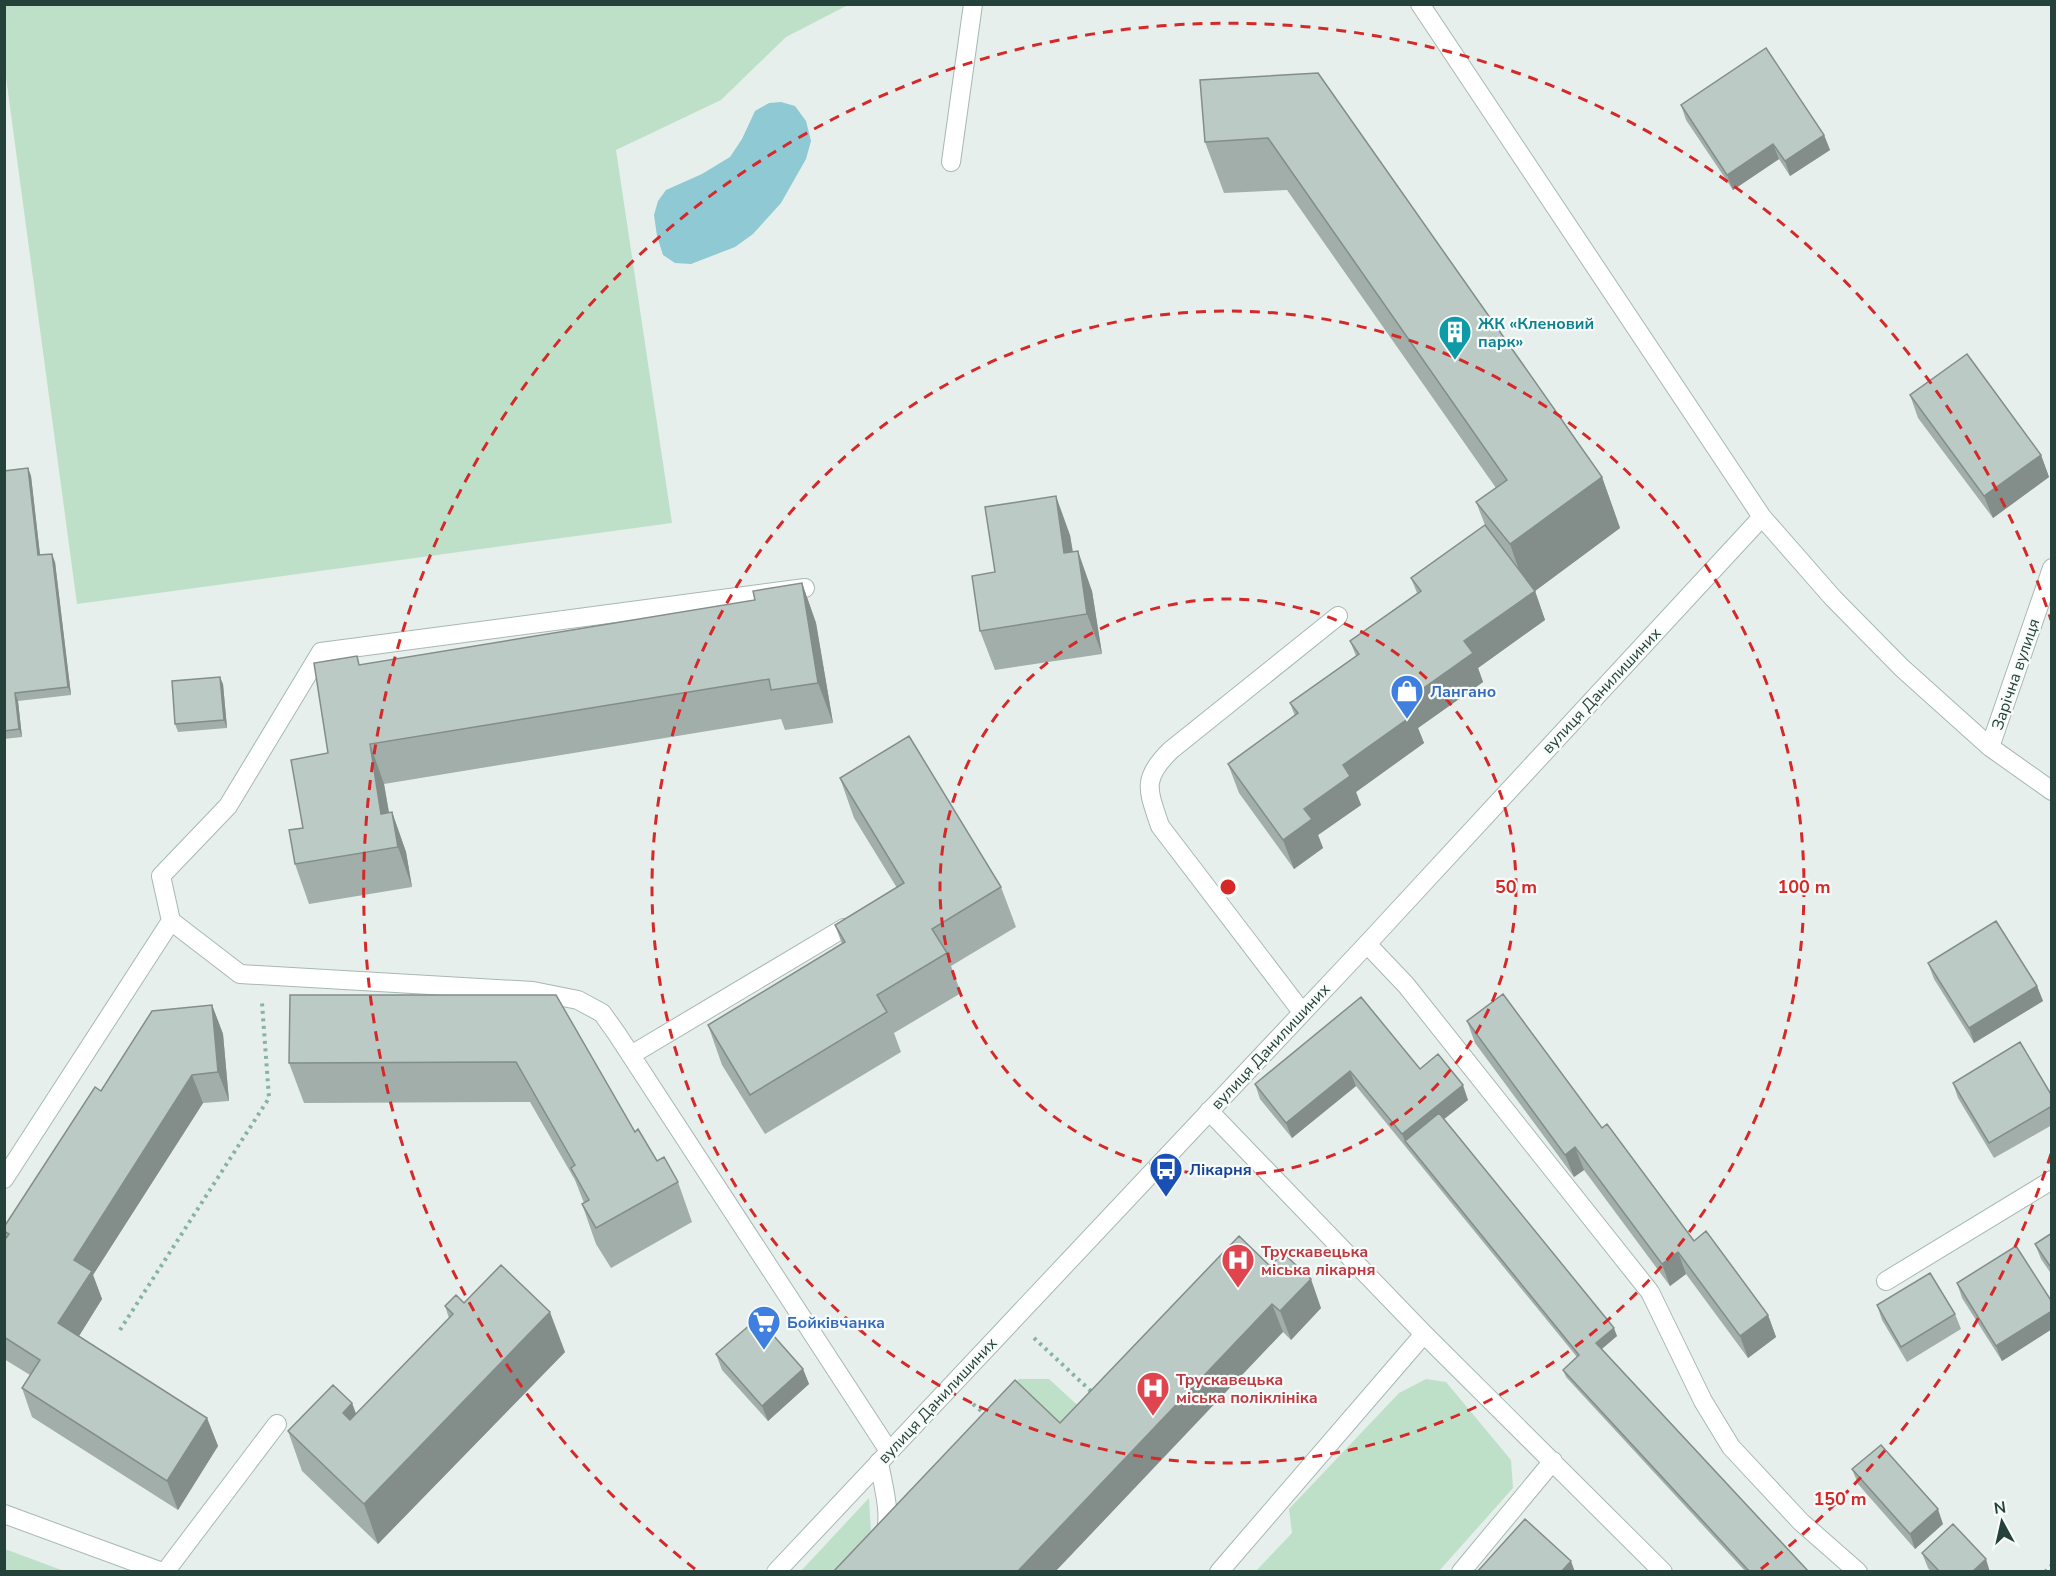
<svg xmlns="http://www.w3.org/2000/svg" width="2056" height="1576" font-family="'Nunito Sans',sans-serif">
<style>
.green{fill:#bfe0c8}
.water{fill:#8ec9d4}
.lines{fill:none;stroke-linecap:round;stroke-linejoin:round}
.lane-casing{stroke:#a8b8b2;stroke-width:20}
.street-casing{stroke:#a8b8b2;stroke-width:20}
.path{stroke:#86b3a5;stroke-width:4;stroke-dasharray:3 4.5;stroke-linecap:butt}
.lane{stroke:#fff;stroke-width:18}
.street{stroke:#fff;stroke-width:18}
.wall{fill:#a1aea9}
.shaded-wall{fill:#838d89}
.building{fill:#bbcac4;stroke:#838d89;stroke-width:1.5}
.ring{fill:none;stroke:#d62828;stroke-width:3;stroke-dasharray:10 8}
.labels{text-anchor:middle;stroke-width:4.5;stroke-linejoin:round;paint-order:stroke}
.culture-label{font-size:16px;font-weight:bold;fill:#0d838f;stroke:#f7fbf9;text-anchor:start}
.street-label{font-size:16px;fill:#24423a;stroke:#f7fbf9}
.shop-label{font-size:16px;font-weight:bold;fill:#366cbe;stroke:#f7fbf9;text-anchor:start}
.transit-label{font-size:16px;font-weight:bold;fill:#164399;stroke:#f7fbf9;text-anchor:start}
.health-label{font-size:16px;font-weight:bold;fill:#be3a42;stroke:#f7fbf9;text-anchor:start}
.centre{fill:#d62828;stroke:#f7fbf9;stroke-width:3}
.ring-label{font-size:18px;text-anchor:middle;font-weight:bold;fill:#d62828;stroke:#f7fbf9;stroke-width:4.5;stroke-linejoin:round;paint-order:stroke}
</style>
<rect width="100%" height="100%" fill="#e6efeb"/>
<path class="green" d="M4 5H848L786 37 721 100 616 150 672 523 77 604 5 70Z
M1019 1379H1049L1098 1424 1071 1452 1007 1392Z
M1426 1379 1446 1382 1511 1460 1513 1488 1439 1571H1256L1292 1533 1289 1509 1399 1393Z
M869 1498 871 1533 834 1571 800 1572Z
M5 1549 64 1571H5Z"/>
<path class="water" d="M781 102 795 106 806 121 811 141 806 159 781 203 753 234 735 247 691 264 675 263 663 255 657 236 654 215 658 201 666 190 702 174 730 157 742 139 755 111 769 103Z"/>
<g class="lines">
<g class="lane-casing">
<path id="lane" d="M951 162 973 4
M171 921 161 876 228 806 321 652 805 588
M1367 944 1406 985 1650 1292 1703 1401 1731 1447 1801 1522 1858 1572
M1302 1012 1160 826C1148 790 1141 779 1171 750L1338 616
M631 1055 844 928
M1209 1111 1424 1334 1663 1572
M4 1179 171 921 240 974 533 991 578 1000 602 1013 617 1034 889 1451
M165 1572 277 1424
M854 1572C864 1560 877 1550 884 1536 893 1517 882 1482 879 1462
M1219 1572 1424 1334
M1461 1572 1553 1461"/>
</g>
<g class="street-casing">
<path id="street" d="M1420 4 1762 517 1833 598 1902 668 1990 747 2052 791
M1990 747 2052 568
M1886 1281 2052 1180
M4 1514 162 1572
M776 1572 1367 944 1762 517"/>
</g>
<path class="path" d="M120 1330 269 1098 262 1003
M1034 1338 1094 1394
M973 1404 986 1415
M2045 1572 2052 1565"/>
<use href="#lane" class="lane"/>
<use href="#street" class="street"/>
</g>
<path class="wall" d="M1318 73 1602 477 1620 528 1535 591 1545 620 1478 668 1483 682 1418 728 1424 743 1356 792 1361 805 1318 835 1323 848 1294 869 1239 793 1228 764 1295 716 1290 703 1356 656 1350 641 1417 593 1411 578 1485 525 1476 502 1496 488 1287 190 1224 193 1205 142Z
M1681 105 1824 135 1830 150 1790 176 1779 159 1733 190 1686 120Z
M1910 395 2041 455 2049 477 1993 518 1918 418Z
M28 468 31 476 40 555 55 562 71 695 18 701 22 737 4 739V471Z
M1070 535 1073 552 1092 591 1102 654 995 670 980 631 995 572Z
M802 583 816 623 833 723 785 730 781 719 384 784 389 813 392 812 406 852 412 887 309 904 295 864 303 828 361 665 755 600Z
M223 684 227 728 178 732 175 724Z
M840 778 1001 887 1016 927 951 966 961 993 894 1033 901 1052 765 1134 722 1065 708 1025 842 944 835 925 897 888 854 818Z
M1928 963 2037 986 2043 1001 1974 1043 1934 979Z
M556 995 635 1132 657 1161 678 1182 692 1222 611 1268 596 1244 582 1204 584 1203 575 1180 530 1102 304 1103 289 1063Z
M1361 997 1420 1069 1468 1100 1444 1119 1617 1336 1602 1349 1809 1572H1746L1566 1377 1563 1370 1577 1357 1356 1086 1292 1138 1260 1099 1255 1084Z
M212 1005 223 1034 229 1101 203 1103 93 1275 102 1299 79 1336 207 1418 218 1446 178 1510 32 1417 22 1388 30 1375 4 1359V1241L6 1239 4 1235V1227L101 1091Z
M1467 1021 1602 1128 1694 1241 1768 1315 1776 1337 1748 1358 1686 1274 1670 1286 1584 1170 1574 1177 1475 1043Z
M1953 1083 2052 1096V1125L1994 1158 1958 1098Z
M2052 1233V1275L2041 1259 2035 1244Z
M1270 1266 1321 1308 1291 1340 1283 1332 1060 1423Z
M1957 1283 2052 1302V1329L2002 1361 1962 1298Z
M464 1303 565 1352 378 1544 302 1471 288 1431 352 1403 356 1414 449 1318 445 1306Z
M1877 1305 1955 1314 1961 1329 1907 1362 1882 1320Z
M716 1354 803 1369 809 1384 768 1421 722 1370Z
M1852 1469 1943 1524 1915 1549 1858 1484Z
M1922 1553 1990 1572H1931L1928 1568Z"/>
<path class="shaded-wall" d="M1824 135 1830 150 1790 176 1785 161Z
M1773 144 1779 159 1733 190 1727 175Z
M2041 455 2049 477 1993 518 1984 496Z
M28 468 31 476 41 563 38 555Z
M1602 477 1620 528 1535 591 1545 620 1478 668 1483 682 1418 728 1424 743 1356 792 1361 805 1318 835 1323 848 1294 869 1283 840 1304 809 1343 765 1464 641 1528 596 1510 544Z
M1056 496 1070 535 1079 593 1064 553Z
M1078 551 1092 591 1102 654 1087 614Z
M52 554 55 562 71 695 68 687Z
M802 583 816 623 833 723 818 683Z
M220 677 223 684 227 728 224 720Z
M15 693 18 701 22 737 19 729Z
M370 744 384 784 395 847 381 814Z
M392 812 406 852 412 887 398 847Z
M2037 986 2043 1001 1974 1043 1969 1028Z
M212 1005 223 1034 229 1101 218 1072Z
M1350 1071 1356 1086 1292 1138 1286 1123Z
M192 1075 203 1103 93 1275 102 1299 69 1352 58 1323 74 1260Z
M1463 1085 1468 1100 1409 1147 1405 1141 1402 1134Z
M1575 1147 1584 1170 1574 1177 1565 1155Z
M1678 1252 1686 1274 1670 1286 1662 1264Z
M1311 1279 1321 1308 1291 1340 1280 1311Z
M1272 1304 1283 1332 1055 1572H1017Z
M2052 1311V1329L2002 1361 1996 1346Z
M550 1312 565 1352 378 1544 364 1504Z
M1768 1315 1776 1337 1748 1358 1740 1336Z
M1614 1328 1617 1336 1599 1351 1596 1343Z
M803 1369 809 1384 768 1421 762 1406Z
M352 1403 367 1443 343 1413Z
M207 1418 218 1446 178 1510 167 1481Z
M1938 1509 1943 1524 1915 1549 1910 1534Z
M1986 1559 1990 1572H1972Z
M1571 1561 1575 1572H1561Z"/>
<path class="building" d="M1766 48 1824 135 1785 161 1773 144 1727 175 1681 105Z
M1318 73 1602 477 1510 544 1476 502 1507 480 1268 138 1205 142 1200 80Z
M1967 354 2041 455 1984 496 1910 395Z
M28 468 38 555 52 554 68 687 15 693 19 729 4 731V471Z
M1056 496 1064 553 1078 551 1087 614 980 631 972 576 995 572 985 507Z
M1485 525 1535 591 1464 641 1473 653 1404 702 1413 715 1343 765 1350 776 1304 809 1312 819 1283 840 1228 764 1298 713 1290 703 1359 654 1350 641 1421 591 1411 578Z
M802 583 818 683 771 690 769 679 370 744 381 814 392 812 398 847 295 864 289 830 303 828 291 760 328 753 314 663 357 656 359 665 755 600 753 591Z
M220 677 224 720 175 724 172 681Z
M909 736 1001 887 932 929 947 953 877 995 887 1012 750 1095 708 1025 845 942 835 925 904 883 840 778Z
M1996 921 2037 986 1969 1028 1928 963Z
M1503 994 1602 1128 1607 1124 1694 1241 1706 1231 1768 1315 1740 1336 1678 1252 1662 1264 1575 1147 1565 1155 1467 1021Z
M290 995H556L635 1132 638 1129 657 1161 664 1157 678 1182 596 1228 582 1204 589 1200 571 1168 575 1165 516 1062 289 1063Z
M1361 997 1420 1069 1438 1054 1463 1085 1402 1134 1350 1071 1286 1123 1255 1084Z
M212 1005 218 1072 192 1075 74 1260 92 1271 58 1323 207 1418 167 1481 22 1388 40 1360 4 1337V1241L9 1234 4 1231V1227L95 1087 101 1091 152 1011Z
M2020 1042 2052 1096V1106L1989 1143 1953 1083Z
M1439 1113 1614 1328 1596 1343 1809 1572H1750L1563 1370 1579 1355 1405 1141Z
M2052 1233V1269L2035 1244Z
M1239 1236 1270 1266 1283 1253 1311 1279 1280 1311 1272 1304 1017 1572H833L1015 1380 1060 1423Z
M2016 1246 2052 1302V1311L1996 1346 1957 1283Z
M501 1265 550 1312 364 1504 288 1431 333 1385 352 1403 343 1413 350 1420 453 1314 445 1306 456 1295 464 1303Z
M1930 1273 1955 1314 1901 1347 1877 1305Z
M758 1318 803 1369 762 1406 716 1354Z
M1881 1445 1938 1509 1910 1534 1852 1469Z
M1525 1519 1571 1561 1561 1572H1477Z
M1953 1524 1986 1559 1972 1572H1940L1922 1553Z"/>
<g class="ring">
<circle cx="1228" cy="887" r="288"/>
<circle cx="1228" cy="887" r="576"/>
<path d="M2051 1154A865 865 0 0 1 1761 1569M695 1569A865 865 0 1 1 2051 620"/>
</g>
<defs>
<g id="building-pin" transform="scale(1.725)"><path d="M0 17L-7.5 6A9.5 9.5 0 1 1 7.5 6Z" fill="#0f9aa8" stroke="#f7fbf9"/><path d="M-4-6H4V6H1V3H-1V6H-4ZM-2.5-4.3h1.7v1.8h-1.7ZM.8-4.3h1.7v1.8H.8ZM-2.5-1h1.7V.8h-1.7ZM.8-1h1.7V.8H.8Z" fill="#fff"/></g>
<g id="shop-pin" transform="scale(1.725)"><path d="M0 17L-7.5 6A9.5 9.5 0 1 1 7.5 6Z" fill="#3f7fe0" stroke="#f7fbf9"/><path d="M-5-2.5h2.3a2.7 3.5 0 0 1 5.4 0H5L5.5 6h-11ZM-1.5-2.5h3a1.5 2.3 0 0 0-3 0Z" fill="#fff"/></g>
<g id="bus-pin" transform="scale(1.725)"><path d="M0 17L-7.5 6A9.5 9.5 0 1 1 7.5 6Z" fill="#1a4fb4" stroke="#f7fbf9"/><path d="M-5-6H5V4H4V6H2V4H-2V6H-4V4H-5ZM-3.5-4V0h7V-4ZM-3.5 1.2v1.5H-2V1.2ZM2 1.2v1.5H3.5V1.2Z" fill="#fff"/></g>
<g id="hospital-pin" transform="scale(1.725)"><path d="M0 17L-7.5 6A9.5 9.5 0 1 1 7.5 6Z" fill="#e0444e" stroke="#f7fbf9"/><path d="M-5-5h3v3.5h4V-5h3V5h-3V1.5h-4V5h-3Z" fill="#fff"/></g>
<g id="supermarket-pin" transform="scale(1.725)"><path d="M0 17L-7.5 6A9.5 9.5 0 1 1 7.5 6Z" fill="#3f7fe0" stroke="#f7fbf9"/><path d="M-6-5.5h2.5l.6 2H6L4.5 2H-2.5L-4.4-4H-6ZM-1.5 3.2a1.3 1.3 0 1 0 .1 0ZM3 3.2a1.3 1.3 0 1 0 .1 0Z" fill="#fff"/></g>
</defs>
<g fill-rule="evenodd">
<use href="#building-pin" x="1455" y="332"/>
<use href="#shop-pin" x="1407" y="691"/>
<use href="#bus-pin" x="1166" y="1169"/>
<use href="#hospital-pin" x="1238" y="1260"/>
<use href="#supermarket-pin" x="764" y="1322"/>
<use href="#hospital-pin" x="1153" y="1388"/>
</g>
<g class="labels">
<g class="culture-label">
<text x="1478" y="329">ЖК «Кленовий<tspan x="1478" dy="18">парк»</tspan></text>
</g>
<g class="street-label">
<text transform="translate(2015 674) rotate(-71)" y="6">Зарічна вулиця</text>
<text transform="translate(1601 690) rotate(-47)" y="6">вулиця Данилишиних</text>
<text transform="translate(1270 1046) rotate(-47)" y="6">вулиця Данилишиних</text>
<text transform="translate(937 1400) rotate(-47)" y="6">вулиця Данилишиних</text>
</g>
<g class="shop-label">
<text x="1430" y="697">Лангано</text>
<text x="787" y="1328">Бойківчанка</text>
</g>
<g class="transit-label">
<text x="1189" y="1175">Лікарня</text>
</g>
<g class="health-label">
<text x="1261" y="1257">Трускавецька<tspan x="1261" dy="18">міська лікарня</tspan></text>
<text x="1176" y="1385">Трускавецька<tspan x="1176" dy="18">міська поліклініка</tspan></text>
</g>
</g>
<circle cx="1228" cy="887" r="9" class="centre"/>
<g class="ring-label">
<text x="1516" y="893">50 m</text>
<text x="1804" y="893">100 m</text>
<text x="1840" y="1505">150 m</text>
</g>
<rect width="2056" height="1576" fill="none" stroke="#24423a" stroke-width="12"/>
<g transform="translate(2002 1522) rotate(352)" stroke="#f7fbf9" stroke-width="4.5" paint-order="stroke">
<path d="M0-4.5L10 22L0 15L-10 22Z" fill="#24423a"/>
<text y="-9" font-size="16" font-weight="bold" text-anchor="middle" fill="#24423a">N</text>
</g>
</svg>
